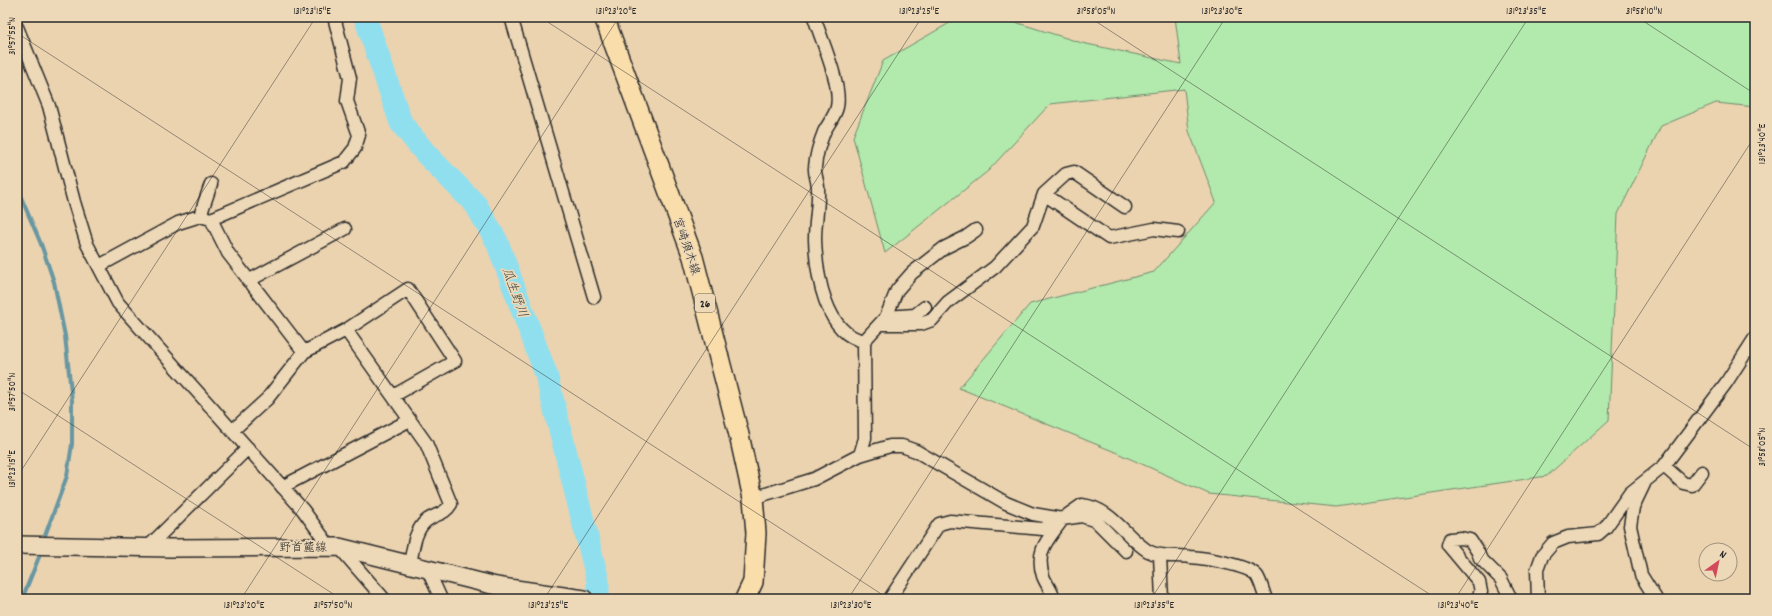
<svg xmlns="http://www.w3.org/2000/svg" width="1772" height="616" font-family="Dekko,'Klee One',sans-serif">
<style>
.green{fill:#b2e9ac;stroke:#6e8a6c}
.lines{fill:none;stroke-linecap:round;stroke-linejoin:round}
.stream{stroke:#6897a1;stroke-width:4}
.river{stroke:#90dfef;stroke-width:23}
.street-casing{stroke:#2b2b2b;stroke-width:15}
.secondary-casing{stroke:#2b2b2b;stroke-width:20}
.primary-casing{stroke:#2b2b2b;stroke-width:22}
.street{stroke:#edd8b7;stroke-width:12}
.secondary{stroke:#edd8b7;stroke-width:17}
.primary{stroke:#f9ddab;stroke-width:19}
.ticks{fill:none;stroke:#2b2b2b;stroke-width:1;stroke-opacity:0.45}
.labels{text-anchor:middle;stroke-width:3.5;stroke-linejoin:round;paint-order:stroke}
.shield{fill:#edd8b7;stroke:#655f55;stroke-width:1}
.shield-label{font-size:11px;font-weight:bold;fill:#2b2b2b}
.street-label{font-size:12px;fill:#2b2b2b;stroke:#edd8b7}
.water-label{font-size:13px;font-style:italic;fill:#3a4648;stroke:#edd8b7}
.neatline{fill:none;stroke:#2b2b2b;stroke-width:1.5}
.ticks-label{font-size:10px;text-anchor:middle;fill:#2b2b2b}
</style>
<rect width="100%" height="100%" fill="#ebd3b0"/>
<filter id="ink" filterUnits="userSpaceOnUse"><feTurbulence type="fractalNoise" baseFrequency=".025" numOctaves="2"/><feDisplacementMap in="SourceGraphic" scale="8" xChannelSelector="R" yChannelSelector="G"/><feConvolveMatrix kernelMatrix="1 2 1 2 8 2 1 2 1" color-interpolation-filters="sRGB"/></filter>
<g filter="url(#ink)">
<path class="green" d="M960 17 1018 23 1082 43 1181 64 1175 17H1755V107L1716 103 1661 126 1618 214 1609 420 1547 476 1336 507 1209 494 1115 452 959 388 1030 304 1154 272 1216 202 1189 131 1184 89 1050 104 988 171 885 253 853 137 883 61Z"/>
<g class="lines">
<path class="stream" d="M17 188 41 244 54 282 65 336 72 401V444L67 476 43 541
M22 599 39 557 40 549"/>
<path class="river" d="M365 17 401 123 426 154 476 205 497 242 546 374 598 581V599"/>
<g class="street-casing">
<path id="street" d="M511 17 594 297
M814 17C821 39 842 85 837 107 835 116 828 124 824 132 820 142 816 156 815 167 814 174 818 181 818 188 819 205 815 222 815 239 816 273 825 334 864 341L865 438 860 455
M17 27 49 106 74 202 87 244 118 303 303 510 330 547
M1044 194 1109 238 1154 229 1178 232
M200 216 211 184
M211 219 228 253 304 352 267 399 232 431
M99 266 178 223 200 216 211 219 344 162 355 148 359 135 347 101 350 78 334 17
M248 281 345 229
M886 317 915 315 925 307
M880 324H921L932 320 948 302 995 267 1033 226 1044 194 1066 174 1074 172 1125 207
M346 330 426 443 451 504C445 515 434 514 426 521 414 531 413 550 410 564
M864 341 886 317 897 290 912 273 944 248 966 237 976 230
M304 352 346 330 408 289 455 361 393 396
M1664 466 1683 483 1692 485 1702 472
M1644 484 1633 507 1630 526 1641 575 1656 599
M282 487 410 420
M753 498 814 479 860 455 890 446H902L916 451 1006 503 1033 514 1062 519 1082 516 1096 521 1126 551
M148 547 248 448
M339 547 384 599
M1160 556 1162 599
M427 568 441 599
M891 599V597L939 524 950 521 1043 529 1062 519 1082 505C1113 509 1124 536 1148 551 1161 558 1176 555 1190 557 1204 558 1249 565 1257 576 1261 582 1263 592 1266 599
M1054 599C1052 591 1046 584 1043 576 1035 550 1048 540 1062 520
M1477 599 1481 592 1479 582 1448 545 1450 539 1461 538 1470 540 1478 552 1480 558 1501 579 1511 599
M1538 599 1537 570 1542 556 1553 543 1568 537 1598 534 1606 527 1630 493 1664 466 1726 383 1755 338"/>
</g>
<g class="secondary-casing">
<path id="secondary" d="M17 545 170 548 339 547 496 586 584 599"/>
</g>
<g class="primary-casing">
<path id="primary" d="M604 17 693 257 739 435 753 498 756 533 753 582 745 599"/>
</g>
<use href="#street" class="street"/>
<use href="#secondary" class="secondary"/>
<use href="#primary" class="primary"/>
</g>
</g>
<path class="ticks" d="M540 17 1437 599M1089 17 1755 450M1637 17 1755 94M17 33 889 599M17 389 341 599M17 477 316 17M241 599 619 17M544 599 922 17M848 599 1226 17M1151 599 1529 17M1455 599 1755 136"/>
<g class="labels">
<rect class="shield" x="695" y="294" width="20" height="18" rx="3"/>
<g class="shield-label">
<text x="705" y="307">26</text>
</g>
<g class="street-label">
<text transform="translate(687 246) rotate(71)" y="4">宮崎須木線</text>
<text x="303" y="551">野首麓線</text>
</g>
<g class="water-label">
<text transform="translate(516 292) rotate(70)" y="5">瓜生野川</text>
</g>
</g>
<rect width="1772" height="616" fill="none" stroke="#edd8b7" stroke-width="44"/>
<g transform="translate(1718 562) rotate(33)"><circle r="19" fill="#edd8b7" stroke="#9f937f"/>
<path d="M0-3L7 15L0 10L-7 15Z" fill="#d1495b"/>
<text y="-6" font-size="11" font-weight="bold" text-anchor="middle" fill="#2b2b2b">N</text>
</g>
<rect x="22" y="22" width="1728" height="572" class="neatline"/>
<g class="ticks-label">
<text x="312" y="14">131°23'15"E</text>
<text x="616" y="14">131°23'20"E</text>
<text x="919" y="14">131°23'25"E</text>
<text x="1096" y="14">31°58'05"N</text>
<text x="1222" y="14">131°23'30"E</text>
<text x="1526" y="14">131°23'35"E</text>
<text x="1644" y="14">31°58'10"N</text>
<text transform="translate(11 36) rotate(-90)" y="4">31°57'55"N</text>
<text transform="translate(1761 144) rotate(-90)" y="4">131°23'40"E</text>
<text transform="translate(11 392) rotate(-90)" y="4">31°57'50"N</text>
<text transform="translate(1761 447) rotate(-90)" y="4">31°58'05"N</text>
<text transform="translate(11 469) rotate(-90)" y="4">131°23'15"E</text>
<text x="244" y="608">131°23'20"E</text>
<text x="333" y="608">31°57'50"N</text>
<text x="548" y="608">131°23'25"E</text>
<text x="851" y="608">131°23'30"E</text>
<text x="1154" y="608">131°23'35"E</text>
<text x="1458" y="608">131°23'40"E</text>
</g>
</svg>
